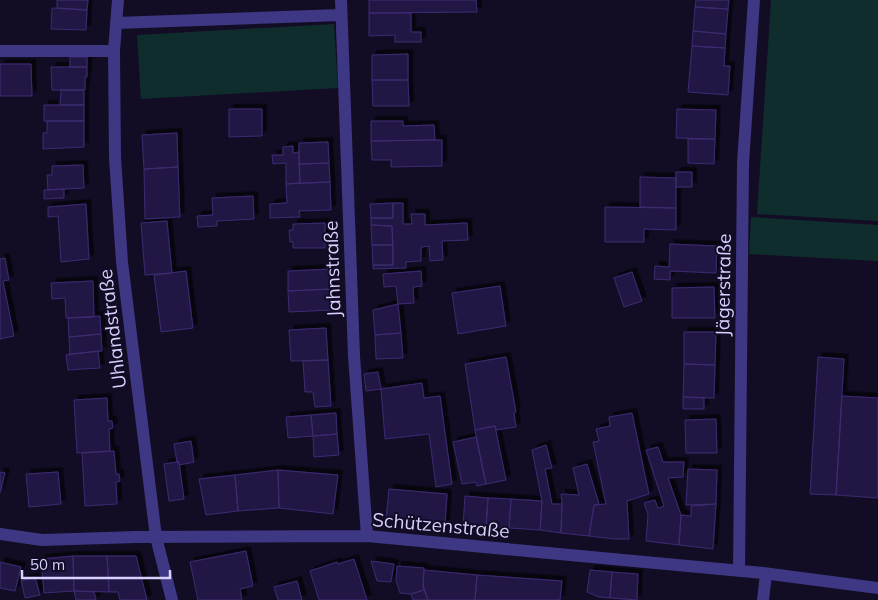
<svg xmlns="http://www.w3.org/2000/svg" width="878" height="600" font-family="Mulish,sans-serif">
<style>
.green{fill:#102d2e}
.building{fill:#241945;stroke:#3d2a72;filter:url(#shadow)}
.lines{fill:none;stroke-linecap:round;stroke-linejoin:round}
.minor{stroke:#3e3784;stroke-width:12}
.labels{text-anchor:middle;stroke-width:4;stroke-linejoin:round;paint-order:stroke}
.street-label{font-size:19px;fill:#d8d0ff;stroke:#120d24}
</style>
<defs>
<filter id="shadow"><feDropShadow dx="4.5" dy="-4.5" stdDeviation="0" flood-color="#0009"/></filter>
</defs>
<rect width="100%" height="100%" fill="#120d24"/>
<path class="green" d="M771 0H878V221L757 214Z
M334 24 338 88 141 99 137 35Z
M751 217 878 225V261L749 254Z"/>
<path class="building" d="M57 0H88L87 10 57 8Z
M369 0H476L477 12 369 13Z
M696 0H729L728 9 695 7Z
M695 7 728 9 726 34 693 31Z
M52 8 87 10 86 30 51 29Z
M369 13H411V32H421V42H395V35L369 36Z
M693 31 726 34 725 48 692 46Z
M692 46 725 48 724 66H730L728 95 688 92Z
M408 54V80H372V55Z
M70 57H87V67H70Z
M0 64H31L32 96H0Z
M51 67H87V77H85V90H52Z
M372 80H408L409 106H373Z
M61 90H84V105H60Z
M44 105H84V121H44Z
M229 109H262V136L229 137Z
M677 109 716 110 715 139 676 138Z
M47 121H84V147L43 149V133H47Z
M371 121H403V126L434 125 435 140 371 141Z
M177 133 178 167 144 169 142 135Z
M688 139H715L714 164 688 163Z
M435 140H442V166L391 167V160H372L371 141Z
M328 142 329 163 299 164V143Z
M293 146V153L299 152 300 183 286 184V163L273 164 272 155H283V147Z
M329 163 330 182 300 183 299 164Z
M83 165 84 188 48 190 47 175H52V166Z
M178 167 180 217 145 219 144 169Z
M676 172H692V187H676Z
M640 177 676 178V208L640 207Z
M330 182 331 210 299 211 300 217 270 218V204L287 203 286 184Z
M64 189V198L44 199V190Z
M253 196 254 219 217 221V226L198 227 197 216 213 215 212 198Z
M393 203H403V224H412L411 214H425V225L467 223 468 240 442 241 443 260 430 261 429 246 421 247V261L406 262V268L373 269V265H393L392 226 371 225V218H393Z
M393 203V218H371L370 204Z
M86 204 89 259 61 262 58 216 48 217V207Z
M605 207 676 208V230L644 229V242H605Z
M167 221 172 273 145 275 141 223Z
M325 223V248H293V242H290L289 230H293V224Z
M371 225 392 226 393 245H372Z
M670 244 717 246 716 273 670 271V280L654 279 655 266 669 267Z
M372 245H393V265H373Z
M5 258 9 280 3 281 14 336 0 339V259Z
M330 269 331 289 288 291V271Z
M186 271 193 328 161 332 154 275Z
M421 271 422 286 413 287 414 303 398 304 396 286 384 287 383 274Z
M632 272 642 301 624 307 614 278Z
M93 281 94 317 66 318 65 298 52 299 51 283Z
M500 286 506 326 458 334 452 293Z
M714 287 715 318H672V288Z
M331 289 332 310 289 312 288 291Z
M398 304 401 333 375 335 373 310Z
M100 316 101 334 69 337 68 318Z
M326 328 328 360 291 361 289 330Z
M684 332H716L715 365 684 364Z
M401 333 403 358 376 359 375 335Z
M101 334 102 351 70 354 69 337Z
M98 351 100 368 68 370 66 355Z
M506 357 516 412 514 413 516 427 496 430 495 426 475 430 465 364Z
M818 357 844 359 836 495 810 494Z
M328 360 331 406 315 407 313 392H305L303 361Z
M684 364 715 365 714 398 683 397Z
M378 372 381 389 366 391 364 374Z
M422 383 424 398 440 396 452 484 436 487 429 434 385 439 381 389Z
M842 396 878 398V498L836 495Z
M683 397 704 398V409H683Z
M107 398 108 421H112L113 428 109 429 110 451 77 453 74 400Z
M336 413 337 434 313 436 311 415Z
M632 413 649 494 627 501 629 539H614L589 536 594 505 606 504 593 442 599 441 596 429 610 426 609 417Z
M311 415 313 436 288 438 286 417Z
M716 419 717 453H686L685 420Z
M495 426 506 480 486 484 475 430Z
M337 434 339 455 314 457 313 436Z
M476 437 486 484 477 486 476 482 462 484 453 442Z
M191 441 194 462 179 465V462H177L174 444Z
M546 445 552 468 545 469 552 504H562L561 533 540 530 542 501 532 450Z
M658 447 663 462H684L683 477 668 478 681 515 679 545 646 541 648 514 644 503 655 500 658 508 664 506 646 450Z
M114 451 116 474H119L120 481 116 482 117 504 85 506 82 453Z
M177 462H179L184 499 169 501 164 464Z
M587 464 599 504 594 505 589 536 561 533 562 504 561 494 579 495 573 468Z
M688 469 717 470 716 504 686 505Z
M278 470 279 508 238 511 235 475Z
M278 470 338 475 333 514 279 508Z
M0 472 5 473 0 493Z
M58 472 61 504 29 507 26 474Z
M235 475 238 511 206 515 199 479Z
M389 489 447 494 445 524 386 519Z
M465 496 488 498 486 527 463 525Z
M488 498 511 499 509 528 486 527Z
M511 499 542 501 540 530 509 528Z
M716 504 713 549 679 545 681 515 691 516V506Z
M246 551 253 586 240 589 242 600H198L190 562Z
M73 556 74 591 44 593 41 559Z
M73 556H107L109 592 74 591Z
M107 556H136L147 600H120L118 592H109Z
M354 559 367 600H319L310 571 337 562 338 564Z
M371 561 394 564 391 582 377 581Z
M0 562 21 567 15 591 0 588Z
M397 566 424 568 423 585 424 590 411 594 400 593 396 580Z
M424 570 477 575 475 600H428L423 585Z
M590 570 612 572 610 598 599 597 587 592Z
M612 572 638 574 637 600 610 598Z
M477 575 562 581 560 600H475Z
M35 577 40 595 25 598 21 581Z
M297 581 302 600H278L274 587Z
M424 590 428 600H413L411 594Z
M74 591 94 592 96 600H76Z"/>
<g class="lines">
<path class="minor" d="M118 0 114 51 115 158 122 262 156 537 172 600
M341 0 354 356 367 536
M116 23 341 15
M0 51H114
M0 534 42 540 136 537 367 536 763 573 878 588
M739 571 743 163 754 0
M763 600 766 574"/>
</g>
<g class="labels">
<g class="street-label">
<text transform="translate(332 269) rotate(-92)" y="7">Jahnstraße</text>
<text transform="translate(723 285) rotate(-89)" y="7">Jägerstraße</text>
<text transform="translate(112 329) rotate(-97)" y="7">Uhlandstraße</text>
<text transform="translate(441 525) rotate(5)" y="7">Schützenstraße</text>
</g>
</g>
<path d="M22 570v8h148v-8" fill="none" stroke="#d8d0ff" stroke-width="2.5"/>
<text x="30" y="570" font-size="15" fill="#d8d0ff" stroke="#120d24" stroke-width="4" paint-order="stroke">50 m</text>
</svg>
